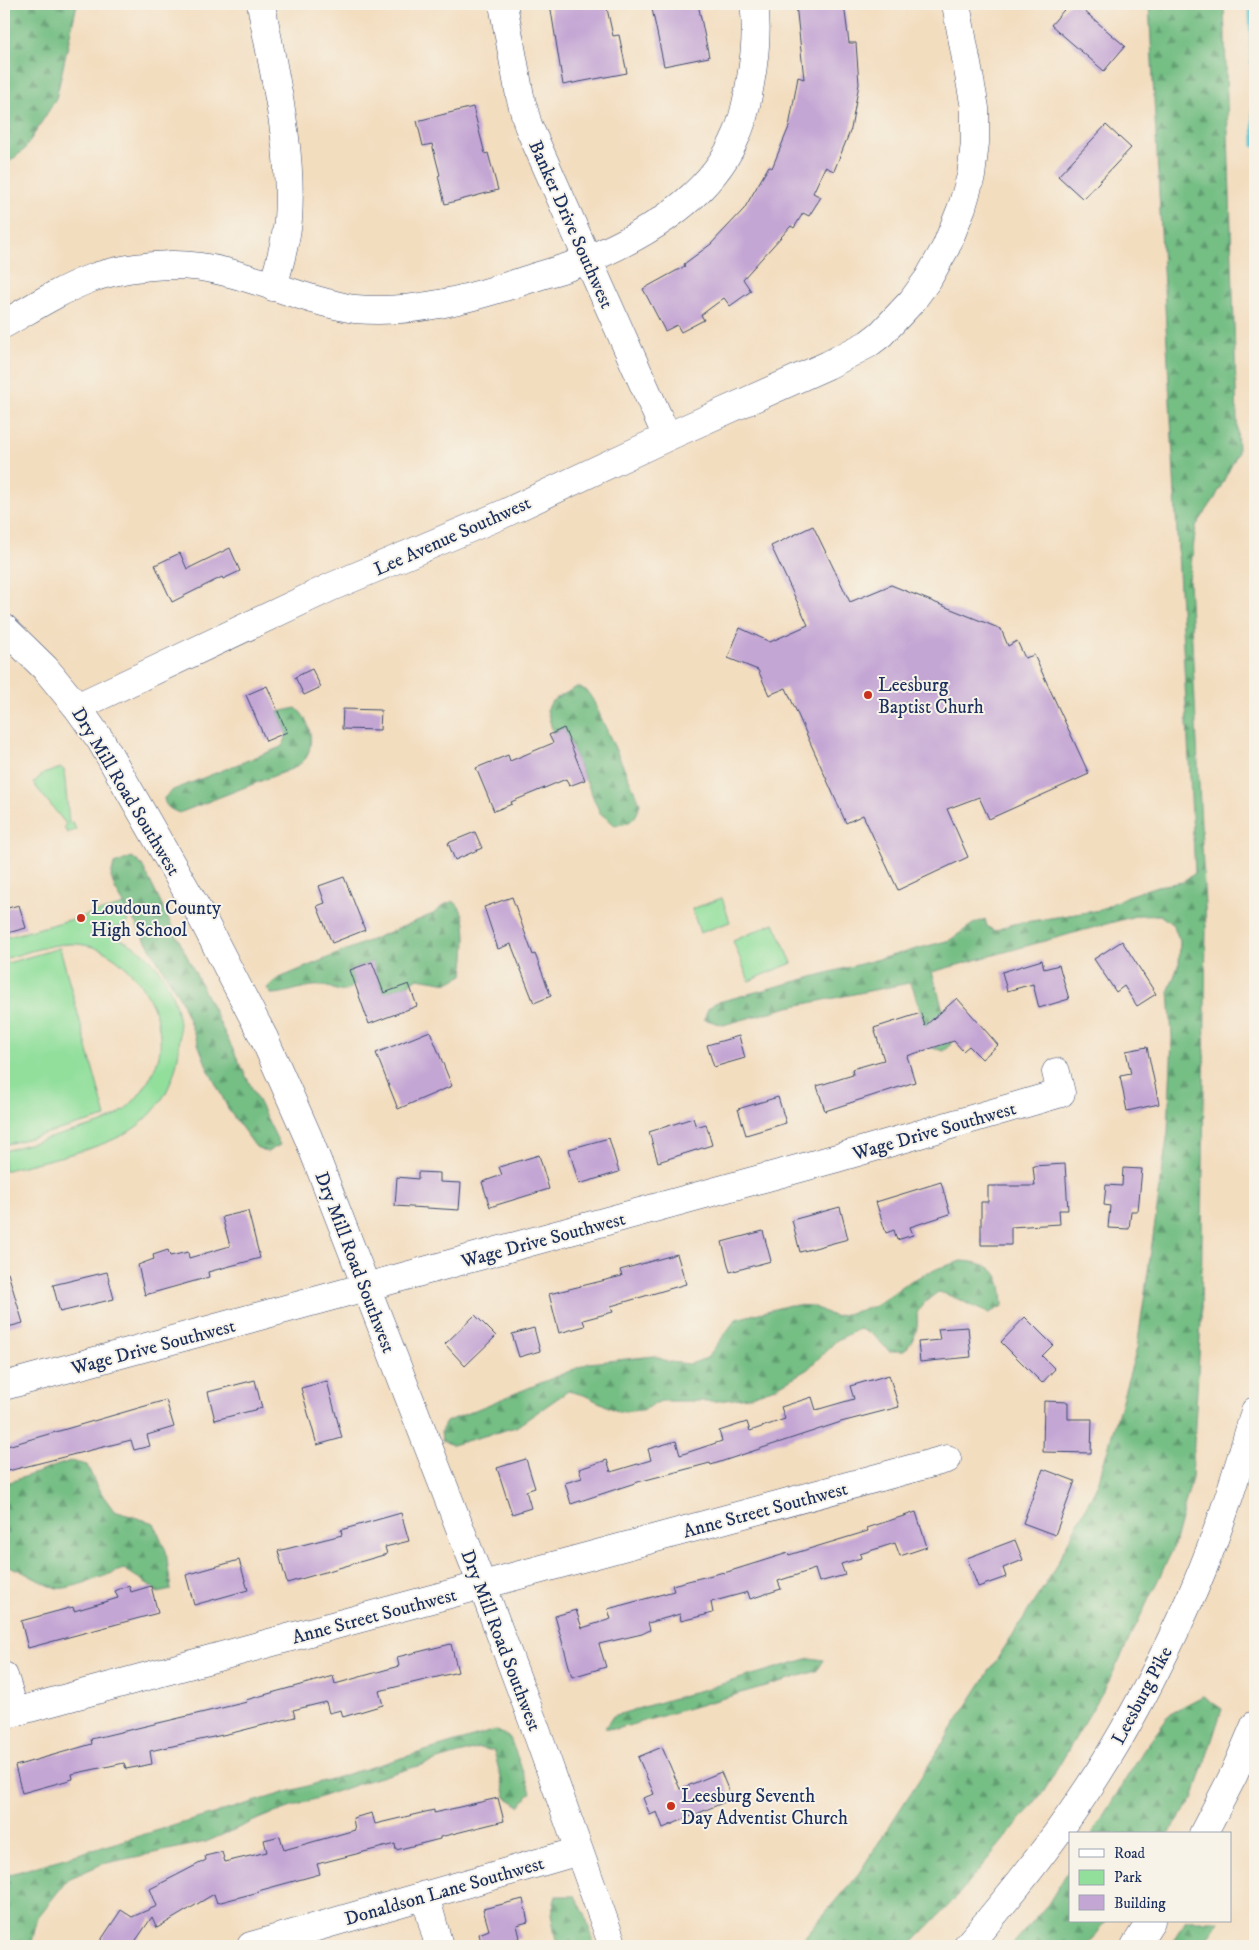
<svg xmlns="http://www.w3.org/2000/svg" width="1259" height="1950" font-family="'IM FELL DW Pica',serif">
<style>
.green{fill:#92df9c;stroke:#56877d}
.forest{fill:url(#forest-firs);stroke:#487671}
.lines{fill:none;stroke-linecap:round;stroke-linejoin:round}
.stream{stroke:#52becc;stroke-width:5.5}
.building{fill:#c4a6d4}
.minor-casing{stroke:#3b496d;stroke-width:29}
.highway-casing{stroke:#3b496d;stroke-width:29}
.minor{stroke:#fff;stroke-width:28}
.highway{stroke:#fff;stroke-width:28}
.poi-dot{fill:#c8321e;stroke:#f7f3e8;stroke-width:2}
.labels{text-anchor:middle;stroke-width:4;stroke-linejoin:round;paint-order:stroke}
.street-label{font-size:19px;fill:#1b2f5e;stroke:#f7f3e8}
.poi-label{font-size:19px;fill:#1b2f5e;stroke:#f7f3e8;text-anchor:start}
</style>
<defs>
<pattern id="forest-firs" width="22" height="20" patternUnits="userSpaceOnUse" patternTransform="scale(1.25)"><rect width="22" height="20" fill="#75be84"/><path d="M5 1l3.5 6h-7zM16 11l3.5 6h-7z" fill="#5f9b6f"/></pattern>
</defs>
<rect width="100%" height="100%" fill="#f7f3e8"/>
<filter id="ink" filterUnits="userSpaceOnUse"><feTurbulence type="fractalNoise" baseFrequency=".02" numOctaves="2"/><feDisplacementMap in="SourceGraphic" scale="10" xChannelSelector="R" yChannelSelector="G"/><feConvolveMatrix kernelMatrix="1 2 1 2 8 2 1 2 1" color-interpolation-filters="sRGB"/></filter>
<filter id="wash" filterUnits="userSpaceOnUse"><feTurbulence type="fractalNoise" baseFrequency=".0096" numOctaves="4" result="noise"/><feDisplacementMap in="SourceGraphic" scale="20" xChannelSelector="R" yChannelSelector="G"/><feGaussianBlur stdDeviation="1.12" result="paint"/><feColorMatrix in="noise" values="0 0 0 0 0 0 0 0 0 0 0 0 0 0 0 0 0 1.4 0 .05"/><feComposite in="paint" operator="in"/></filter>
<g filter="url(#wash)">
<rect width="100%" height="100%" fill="#f3ddbf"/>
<path class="green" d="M61 768 64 770 69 823 73 822 76 830 67 833 64 826 66 824 33 783 43 774Z
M722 898 730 922 700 933 692 909Z
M124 905 128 924 104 931C120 939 136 945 149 958 194 1004 189 1089 136 1127 104 1150 43 1160 4 1171V1151C26 1145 48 1138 70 1132 85 1128 102 1125 116 1116 135 1104 152 1080 158 1059 170 1016 133 959 93 947 63 938 33 951 4 959V938Z
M774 923 792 963 749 981 733 941Z
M60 948 106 1117 4 1145V964Z"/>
<path class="forest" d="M4 4H77L56 99 24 150 4 166Z
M1149 4H1224L1238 452 1215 498 1196 526 1189 580 1206 927 1201 1321 1192 1478 1173 1549 1109 1681 1044 1791 953 1901 909 1946H797L859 1873 1050 1577 1098 1483 1137 1348 1168 1132 1172 1038 1169 990 1179 964 1180 941 1173 925 1160 915H1139L932 972 943 1010 934 1018 952 1038 950 1046 944 1051 932 1048 913 988 909 983 789 1007 723 1025 704 1019 708 1009 715 1003 950 940 973 924 985 919 987 926 994 931 1013 924 1100 910 1127 896 1157 886 1183 882 1195 873Z
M577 687 586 690 593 700 640 803C637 819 631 824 615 825L600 813 563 728 553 733 547 710 552 701Z
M296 708C310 719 315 742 306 758 303 762 297 766 294 768L179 813C170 809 165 807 164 798L173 790 281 747C292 734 284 726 278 712Z
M132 857 142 865 280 1145 267 1152 256 1147 230 1112 208 1069 181 1000 115 889 111 877 114 864Z
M453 901C472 913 465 956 463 975L448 983 418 978 409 984 384 993 372 962 350 970 355 984C340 998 338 988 323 986 305 984 289 994 271 994L267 988 277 979 433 914 444 905Z
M962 1261C996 1263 1002 1275 1003 1306L989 1313C971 1307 956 1296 938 1292L925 1302 917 1313C919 1329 915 1339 904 1351H889L871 1333 859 1329 837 1340 808 1369 775 1388 748 1397 718 1401H661L642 1410 619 1412 584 1395 568 1391 516 1427 452 1445 442 1440 441 1431 446 1422 589 1363 654 1356 669 1362 690 1364 707 1358 736 1319 790 1305 813 1306 835 1317 875 1306 910 1281 939 1268Z
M70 1461 87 1465 97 1487 114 1511 154 1523 166 1551 171 1590 158 1593 151 1586 124 1569C111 1573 68 1591 57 1588 38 1583 23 1569 4 1565V1484Z
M810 1658 824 1660 817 1671 617 1729 605 1728 613 1716Z
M1203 1696 1222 1709 1193 1799 1168 1834H1092L1143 1751 1172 1712Z
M496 1730 510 1738 531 1792 520 1806 506 1797 494 1751 479 1748 367 1781 263 1817 206 1842 102 1864 68 1879 38 1917 31 1946H4V1876Z
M1070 1868V1921H1106L1088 1946H1011L1048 1904Z
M556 1896H575L585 1914 594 1946H557L551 1914Z
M1186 1921H1219L1201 1946H1170Z"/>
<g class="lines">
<path class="stream" d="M1251 4 1255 145"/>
</g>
<g id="blocks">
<path class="building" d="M550 4H606L613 36 619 35 627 73 563 85Z
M651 4H698L709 57 664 66Z
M796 4H844L849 43H856L859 84 851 129 834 171 825 167 813 193 821 197 809 216 803 213 794 228 791 226 743 279 751 291 730 306 724 298 701 315 704 320 681 332 677 325 665 331 643 289 685 266 684 264 711 244 744 209 769 166 772 168 789 127 798 77 804 79Z
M1069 4H1076L1125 46 1104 71 1051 25Z
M473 107 485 154 488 153 498 190 445 204 438 176 440 175 432 144 423 146 417 121Z
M1106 125 1131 148 1083 199 1058 176Z
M813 526 850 602 891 585 1001 629 1008 646 1017 641 1025 658 1034 655 1089 774 989 819 979 797 947 809 968 857 898 890 863 815 846 823 786 688 769 695 758 670 728 658 740 628 770 642 808 625 771 546Z
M230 548 240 571 223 579 222 577 172 602 155 565 180 553 187 569Z
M312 669 321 687 304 695 295 677Z
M267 686 287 732 266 741 246 695Z
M343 709 381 710 380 730 342 729Z
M564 728 585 780 569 786 566 779 511 802 512 804 494 811 476 768 508 755 510 761 553 743 549 735Z
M475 832 482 848 455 860 448 843Z
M344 877 365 930 332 943 317 906 325 903 319 886Z
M512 897 533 955 535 954 551 996 534 1003 511 944 498 949 484 907Z
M19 905 26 928 4 934V909Z
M1122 941 1156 994 1137 1006 1124 986 1116 992 1094 959Z
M1042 960 1044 969 1059 965 1069 999 1039 1008 1033 984 1007 991 1002 972Z
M372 962 384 993 409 984 417 1006 369 1024 350 970Z
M957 998 998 1045 982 1059 969 1046 963 1051 954 1041 907 1056 915 1082 825 1111 817 1086 853 1075 852 1069 884 1060 874 1028 921 1013 925 1026Z
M430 1031 452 1086 398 1109 376 1053Z
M739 1036 745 1058 714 1067 707 1045Z
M1147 1047 1159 1104 1127 1111 1120 1076 1131 1074 1126 1051Z
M778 1097 786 1123 746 1135 738 1109Z
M693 1118 696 1127 706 1124 712 1145 658 1162 649 1132Z
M609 1138 619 1172 579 1184 569 1149Z
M539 1155 549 1189 490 1207 482 1182 502 1175 499 1167Z
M1065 1164 1068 1210H1059L1060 1224 1011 1227V1245H981V1202H988V1186H1035L1033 1166Z
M1123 1168 1142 1169 1138 1211H1131L1129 1229 1108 1228 1110 1206 1104 1205 1106 1185 1122 1186Z
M418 1172 440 1173V1182L461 1183 459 1210 395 1206 397 1177 418 1179Z
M941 1182 950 1214 910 1227 913 1235 897 1240 894 1230 886 1233 876 1202Z
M840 1207 848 1239 800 1252 792 1220Z
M248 1211 260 1258 208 1272 209 1277 145 1295 138 1265 154 1259 153 1255 168 1250 170 1256 188 1252 189 1258 230 1246 222 1217Z
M763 1231 771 1261 730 1272 722 1242Z
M677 1254 686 1284 611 1306 613 1312 583 1320 585 1326 559 1333 549 1294 622 1276 620 1270Z
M107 1272 114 1299 60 1312 53 1285Z
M8 1273 23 1323 4 1328V1274Z
M475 1315 496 1336 465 1366 445 1344Z
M1025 1317 1053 1345 1042 1356 1055 1369 1042 1383 1001 1342Z
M968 1327 971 1357 920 1362 918 1342 940 1340 938 1329Z
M534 1328 540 1351 519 1357 512 1334Z
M889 1375 899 1407 841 1422 711 1465 710 1463 638 1482 571 1504 565 1483 582 1478 579 1469 607 1460 611 1472 651 1460 648 1449 676 1441 680 1455 722 1441 719 1431 747 1422 750 1431 785 1419 781 1407 812 1397 816 1410 854 1399 850 1386Z
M255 1380 262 1408 215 1420 208 1392Z
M327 1381 342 1438 317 1445 301 1388Z
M166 1400 174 1427 147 1435 150 1446 134 1450 131 1440 4 1472V1447Z
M1044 1401 1068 1402V1419H1092L1091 1453 1043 1452Z
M526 1459 535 1488 526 1491 531 1508 512 1514 497 1468Z
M1043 1469 1075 1481 1055 1535 1023 1523Z
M916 1512 927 1547 900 1556 895 1543 860 1554 861 1558 841 1564 845 1575 819 1582 815 1569 778 1581 781 1589 750 1599 748 1592 711 1602 713 1613 681 1621 680 1614 648 1623 650 1630 642 1634 599 1644 606 1667 572 1677 555 1616 576 1610 582 1628 611 1619 608 1609 674 1591 672 1585 724 1572V1573L788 1553 789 1555 868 1531 867 1528Z
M401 1513 409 1541 385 1547 387 1554 287 1583 278 1551 342 1535 341 1530Z
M1015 1540 1023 1560 1003 1568 1006 1577 978 1587 967 1558Z
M239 1560 248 1590 194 1605 186 1575Z
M129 1585 131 1592 151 1586 158 1613 28 1648 21 1621 73 1607 74 1611 118 1598 115 1591Z
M451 1644 458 1672 379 1691 383 1705 343 1717 341 1710 329 1713 326 1702 293 1710 295 1717 236 1732 150 1751 152 1764 126 1769 124 1763 72 1774 73 1779 22 1793 15 1766 92 1744 91 1739 247 1702 246 1700 333 1676 335 1684 399 1666 397 1657Z
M662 1747 680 1789 721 1772 732 1799 663 1828 657 1812 650 1815 643 1798 654 1794 638 1757Z
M498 1798 504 1821 440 1837V1839L396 1850 395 1844 317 1864 320 1874 258 1891 259 1892 217 1903 214 1894 157 1928 152 1917 132 1946H97L121 1910 132 1917 157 1906 150 1889 206 1860 205 1856 222 1852 225 1862 267 1852 264 1840 280 1836 284 1850 355 1830 353 1818 372 1813 375 1824 434 1810V1813Z
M523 1899 528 1922 517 1925 520 1938 489 1946H482L479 1934 489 1930 483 1909Z"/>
</g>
</g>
<g filter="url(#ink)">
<use href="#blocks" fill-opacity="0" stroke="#3b496d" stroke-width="1"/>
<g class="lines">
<g class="minor-casing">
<path id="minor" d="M261 4C274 75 293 147 288 220 286 243 279 265 273 287
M503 4 520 96 528 125 667 437
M4 324C32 308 62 289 92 278 118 269 144 266 171 265 225 264 276 290 327 303 336 305 345 308 355 309 415 314 470 299 526 280 547 273 569 268 589 259 648 234 712 196 737 134 744 118 747 101 750 84 755 57 758 31 754 4
M4 628 45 668 77 707 101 741 200 914 264 1038 308 1137 482 1585 535 1727 613 1946
M77 707 331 587 501 515 667 437 828 365 868 344 881 334 912 301 928 279 946 247 962 207 971 176 975 143V108L956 4
M4 1386 837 1158 1061 1093 1056 1072
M4 1676 15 1712
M4 1715 947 1459
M425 1895 439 1946
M251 1946 579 1851"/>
</g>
<g class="highway-casing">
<path id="highway" d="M1203 1834 1234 1774 1255 1725
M967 1946C1010 1896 1051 1845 1087 1790 1124 1735 1155 1675 1183 1614 1214 1549 1235 1480 1255 1411
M1135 1946 1151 1921"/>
</g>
<use href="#minor" class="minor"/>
<use href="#highway" class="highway"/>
</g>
</g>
<g class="poi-dot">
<circle cx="868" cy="695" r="5"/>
<circle cx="81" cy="918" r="5"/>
<circle cx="671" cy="1806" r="5"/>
</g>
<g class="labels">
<g class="street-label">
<text transform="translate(572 224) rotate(66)" y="7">Banker Drive Southwest</text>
<text transform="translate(452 535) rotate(-24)" y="7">Lee Avenue Southwest</text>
<text transform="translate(127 791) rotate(59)" y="7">Dry Mill Road Southwest</text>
<text transform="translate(934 1130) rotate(-16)" y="7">Wage Drive Southwest</text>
<text transform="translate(543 1239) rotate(-15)" y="7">Wage Drive Southwest</text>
<text transform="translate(356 1262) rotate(69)" y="7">Dry Mill Road Southwest</text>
<text transform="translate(153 1346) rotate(-15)" y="7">Wage Drive Southwest</text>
<text transform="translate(765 1509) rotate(-15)" y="7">Anne Street Southwest</text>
<text transform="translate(374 1615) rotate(-15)" y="7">Anne Street Southwest</text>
<text transform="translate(502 1640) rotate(69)" y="7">Dry Mill Road Southwest</text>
<text transform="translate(1141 1695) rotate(-62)" y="7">Leesburg Pike</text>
<text transform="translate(444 1890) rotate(-16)" y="7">Donaldson Lane Southwest</text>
</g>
<g class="poi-label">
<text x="878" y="691">Leesburg<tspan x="878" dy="22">Baptist Churh</tspan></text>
<text x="91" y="914">Loudoun County<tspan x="91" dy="22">High School</tspan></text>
<text x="681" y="1802">Leesburg Seventh<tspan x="681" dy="22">Day Adventist Church</tspan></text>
</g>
</g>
<rect width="1259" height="1950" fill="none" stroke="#f7f3e8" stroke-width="20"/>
<rect x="1069" y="1832" width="162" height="90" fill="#f7f3e8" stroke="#9fa5b1"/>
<rect x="1079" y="1849" width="25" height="8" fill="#ffffff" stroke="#9fa5b1"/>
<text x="1114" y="1858" font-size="15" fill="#1b2f5e">Road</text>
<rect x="1079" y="1870" width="25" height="15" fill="#92df9c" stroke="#9fa5b1"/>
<text x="1114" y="1882" font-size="15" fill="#1b2f5e">Park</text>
<rect x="1079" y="1895" width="25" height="15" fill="#c4a6d4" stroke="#9fa5b1"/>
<text x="1114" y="1908" font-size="15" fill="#1b2f5e">Building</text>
</svg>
